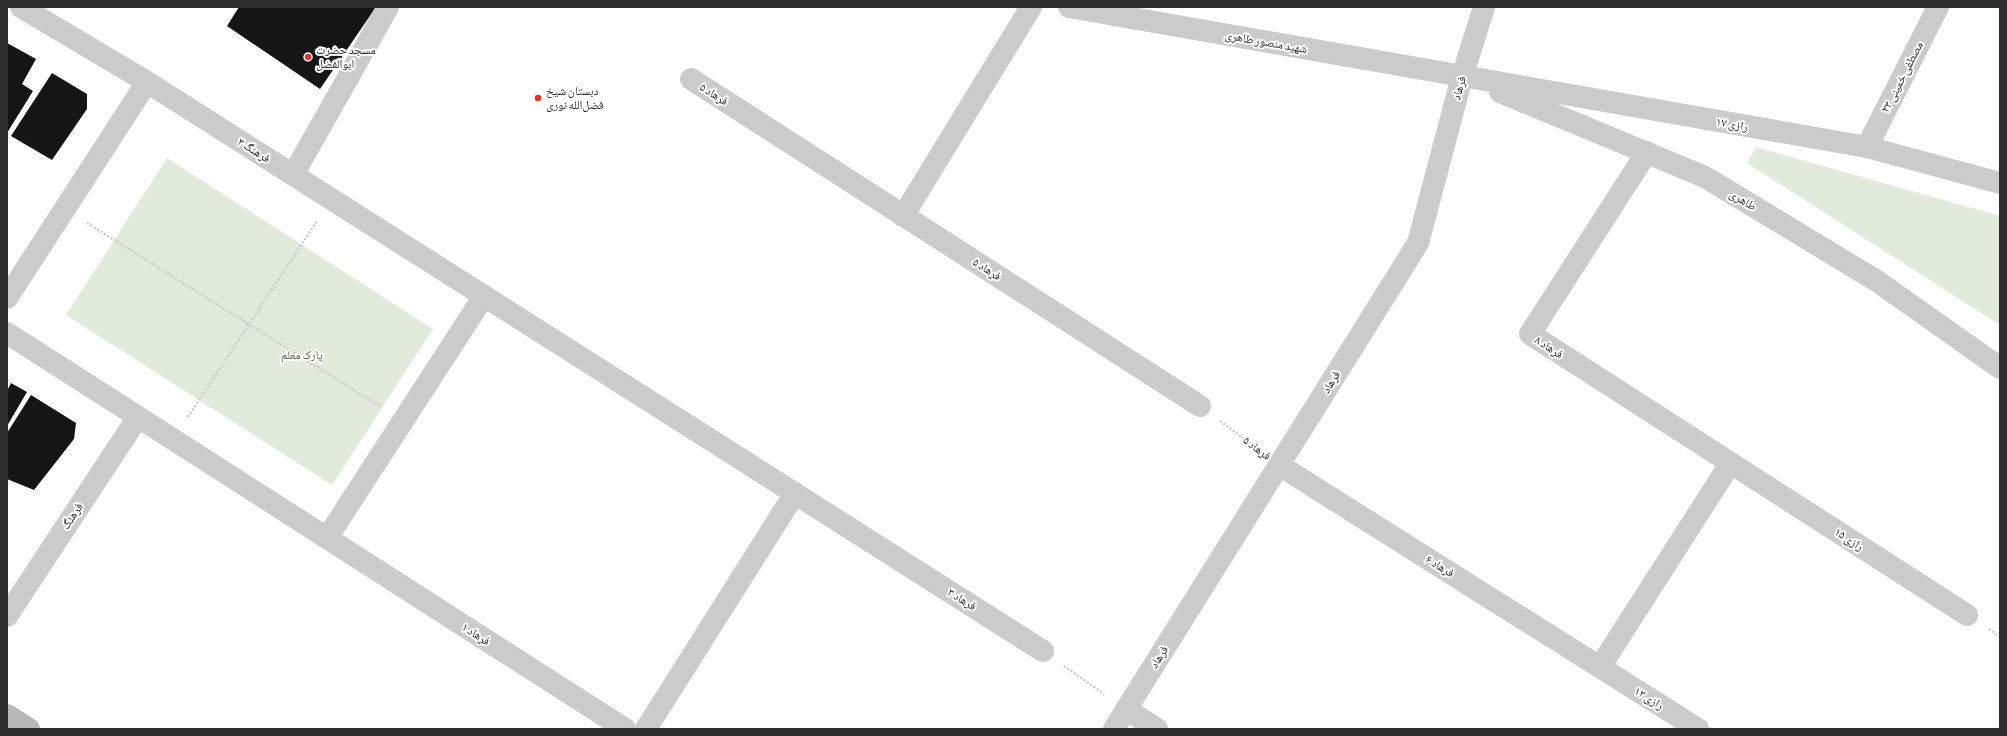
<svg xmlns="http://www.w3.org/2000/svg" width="2007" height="736" font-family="'Asap Condensed','Noto Naskh Arabic',sans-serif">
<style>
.green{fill:#e2ebdb}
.building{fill:#151515}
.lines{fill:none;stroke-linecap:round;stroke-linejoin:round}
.path{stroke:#cbcbcb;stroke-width:2.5;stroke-dasharray:2 2;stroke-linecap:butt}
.minor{stroke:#cbcbcb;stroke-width:22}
.tertiary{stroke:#cbcbcb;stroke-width:22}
.secondary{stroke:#b8b8b8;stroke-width:22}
.poi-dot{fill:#e7332d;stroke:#fff;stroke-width:1.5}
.labels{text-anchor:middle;stroke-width:4;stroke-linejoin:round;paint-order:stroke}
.street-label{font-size:12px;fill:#2e2e2e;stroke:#fff}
.poi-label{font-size:12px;fill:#2e2e2e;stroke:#fff;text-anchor:start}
.park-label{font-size:12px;fill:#4c693b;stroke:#fff}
</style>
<rect width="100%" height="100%" fill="#fff"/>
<path class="green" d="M1756 147 2000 216V325L1747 163Z
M167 158 433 329 332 485 66 315Z"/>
<path class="building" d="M239 7H376L320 89 227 26Z
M7 43 36 59 22 84 33 91 7 133Z
M52 73 87 94V109L52 160 11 136Z
M11 383 27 392 7 426V391Z
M31 395 76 423 74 439 34 490 7 479V433Z"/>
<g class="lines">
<path class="path" d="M87 223 381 407
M188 417 317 221
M1220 421 1258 449
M1989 629 2000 637
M1064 666 1104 694"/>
<path class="minor" d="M21 7 147 82 1043 651
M691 79 1200 406
M1867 147 1938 7
M1647 152 1530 334 1967 615
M293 175 388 7
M903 216 1031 7
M7 298 147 82
M7 333 625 729
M1279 465 1698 729
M327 538 484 296
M7 616 138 417
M1600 667 1730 464
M1126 709 1157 729
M646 729 795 493"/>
<path class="tertiary" d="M1069 7 1867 147 2000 183
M1500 92 1705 177 1877 281 2000 368
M1114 729 1418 243 1462 77 1484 7"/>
<path class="secondary" d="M7 715 29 729"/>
</g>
<g class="poi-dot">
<circle cx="308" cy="57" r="4"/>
<circle cx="538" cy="98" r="4"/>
</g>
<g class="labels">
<g class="street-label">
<text transform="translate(1266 42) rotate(10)" y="4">شهید منصور طاهری</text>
<text transform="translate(1902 77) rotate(-63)" y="4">مصطفی خمینی ۲۳</text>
<text transform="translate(1459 88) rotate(-75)" y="4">فرهاد</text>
<text transform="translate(714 94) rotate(33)" y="4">فرهاد ۵</text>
<text transform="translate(1732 124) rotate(10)" y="4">رازی ۱۷</text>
<text transform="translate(254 150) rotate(32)" y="4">فرهنگ ۳</text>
<text transform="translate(1743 200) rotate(31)" y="4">طاهری</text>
<text transform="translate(987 269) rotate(33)" y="4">فرهاد ۵</text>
<text transform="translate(1549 347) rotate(33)" y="4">فرهاد ۸</text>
<text transform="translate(1331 382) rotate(-58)" y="4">فرهاد</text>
<text transform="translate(1257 448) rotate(37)" y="4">فرهاد ۵</text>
<text transform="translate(72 516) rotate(-57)" y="4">فرهنگ</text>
<text transform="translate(1849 539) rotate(33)" y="4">رازی ۱۵</text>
<text transform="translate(1440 566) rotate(32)" y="4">فرهاد ۶</text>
<text transform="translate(962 599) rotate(32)" y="4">فرهاد ۳</text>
<text transform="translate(476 634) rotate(33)" y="4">فرهاد ۱</text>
<text transform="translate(1159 657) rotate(-58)" y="4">فرهاد</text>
<text transform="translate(1649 698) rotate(32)" y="4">رازی ۱۳</text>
</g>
<g class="poi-label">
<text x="316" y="54">مسجد حضرت<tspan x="316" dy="14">ابوالفضل</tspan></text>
<text x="546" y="95">دبستان شیخ<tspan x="546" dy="14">فضل‌الله نوری</tspan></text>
</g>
<g class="park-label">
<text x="302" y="359">پارک معلم</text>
</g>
</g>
<rect width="2007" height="736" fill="none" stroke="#2e2e2e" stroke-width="16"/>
</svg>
